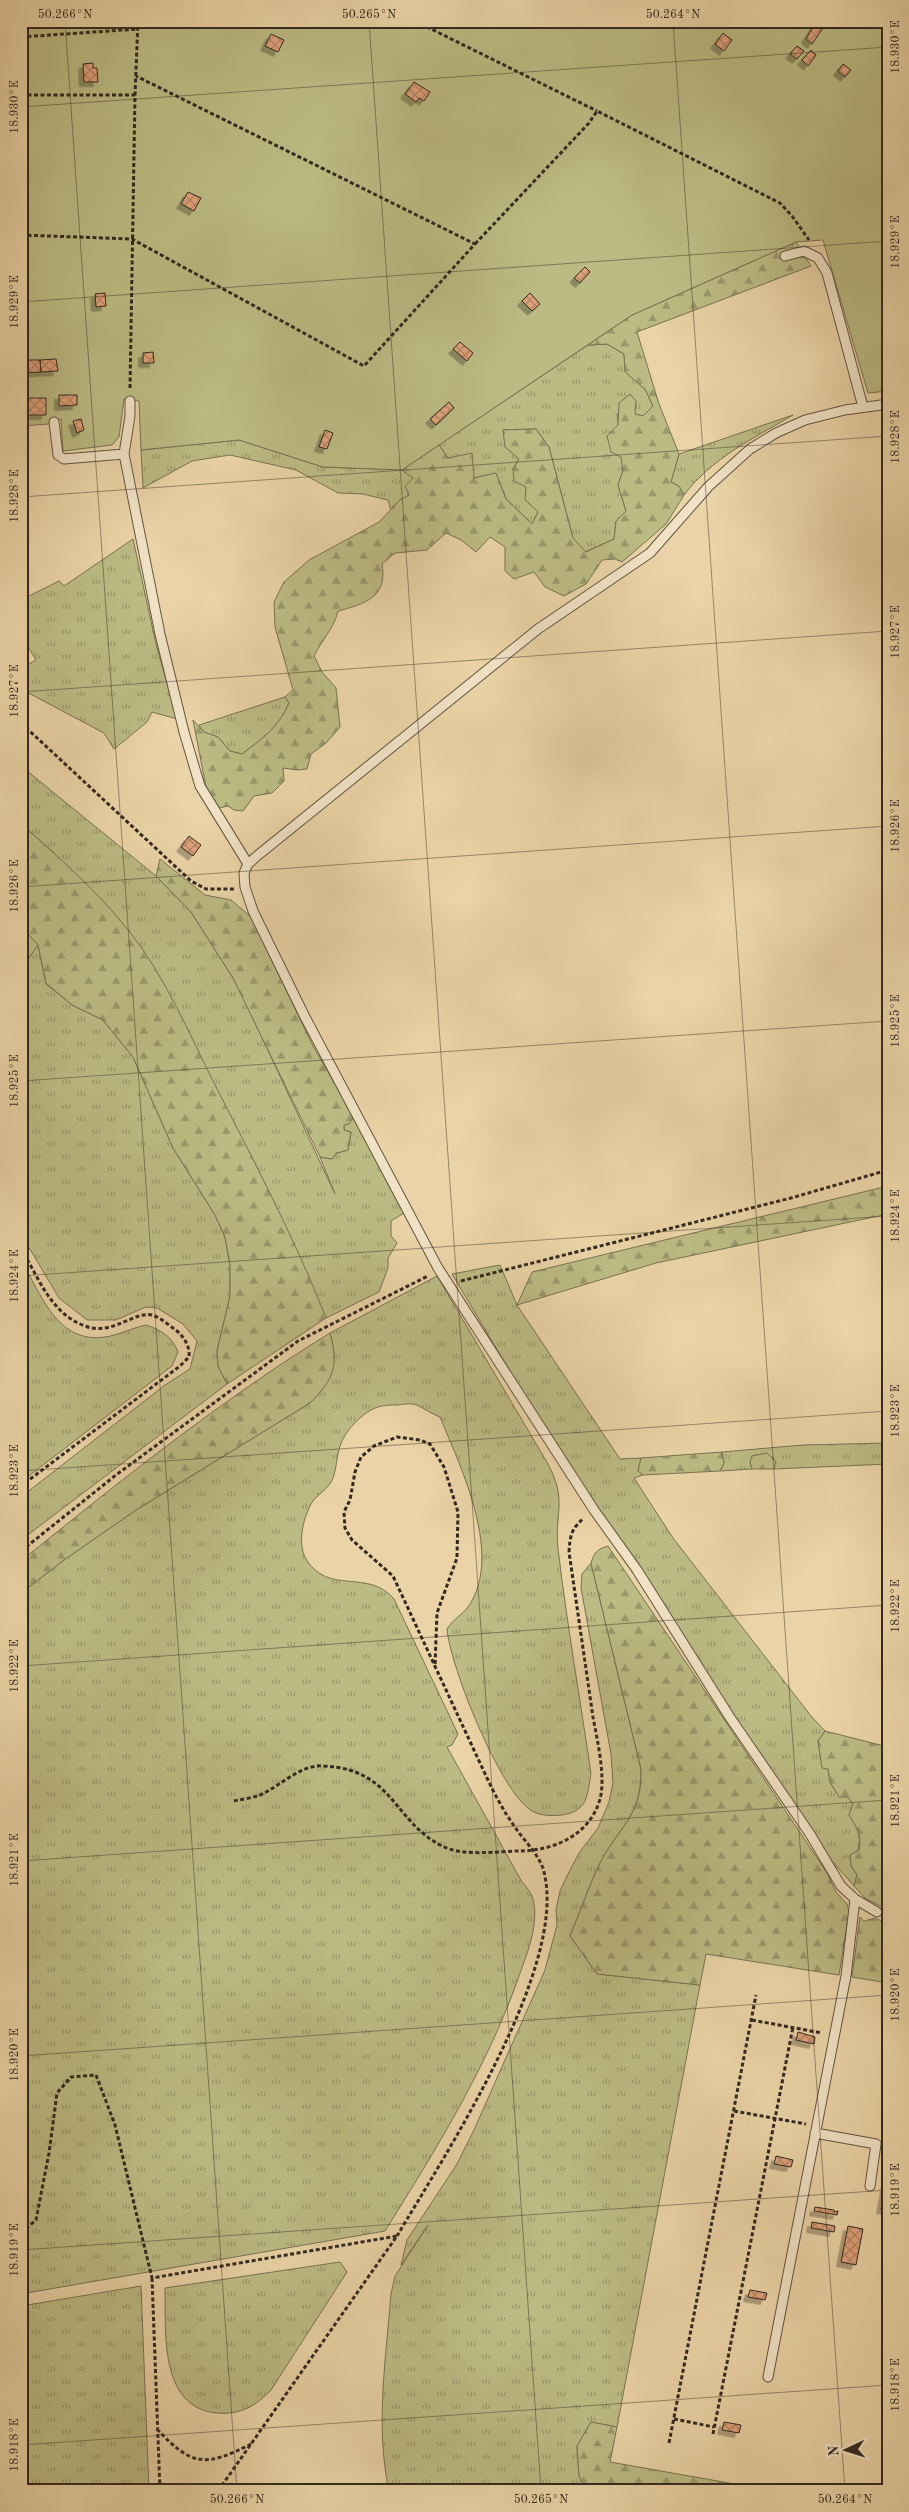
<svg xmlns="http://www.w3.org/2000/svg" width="909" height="2512" font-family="'Old Standard TT',serif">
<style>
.grass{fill:url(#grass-tufts);stroke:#787252}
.forest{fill:url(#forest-firs);stroke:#787252}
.green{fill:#bcbb83;stroke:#787252}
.building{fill:url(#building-cross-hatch);stroke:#332921;filter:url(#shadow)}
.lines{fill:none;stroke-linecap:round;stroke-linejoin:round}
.service-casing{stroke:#615442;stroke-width:11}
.path{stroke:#332921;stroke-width:3;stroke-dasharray:4 2.5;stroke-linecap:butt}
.service{stroke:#f1e2c5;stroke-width:9}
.ticks{fill:none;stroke:#332921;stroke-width:1;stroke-opacity:0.45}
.neatline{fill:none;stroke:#332921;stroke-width:2}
.ticks-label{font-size:12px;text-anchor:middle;fill:#332921}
</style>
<defs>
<pattern id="grass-tufts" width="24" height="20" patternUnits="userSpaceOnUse" patternTransform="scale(1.25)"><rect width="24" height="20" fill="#bcbb83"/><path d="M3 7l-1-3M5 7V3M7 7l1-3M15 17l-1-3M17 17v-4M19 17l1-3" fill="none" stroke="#99986b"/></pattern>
<pattern id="forest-firs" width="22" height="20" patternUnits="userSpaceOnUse" patternTransform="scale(1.25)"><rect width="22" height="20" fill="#bcbb83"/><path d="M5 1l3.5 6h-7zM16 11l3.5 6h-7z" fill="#99986b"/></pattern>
<pattern id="building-cross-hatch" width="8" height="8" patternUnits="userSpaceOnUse" patternTransform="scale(1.25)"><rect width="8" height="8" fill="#dfa27a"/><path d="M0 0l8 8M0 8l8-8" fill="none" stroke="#b58464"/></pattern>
<filter id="shadow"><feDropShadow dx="-4.5" dy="4.5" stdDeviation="0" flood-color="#0004"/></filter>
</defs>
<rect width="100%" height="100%" fill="#ead3a6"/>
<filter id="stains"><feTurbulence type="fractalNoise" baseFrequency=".004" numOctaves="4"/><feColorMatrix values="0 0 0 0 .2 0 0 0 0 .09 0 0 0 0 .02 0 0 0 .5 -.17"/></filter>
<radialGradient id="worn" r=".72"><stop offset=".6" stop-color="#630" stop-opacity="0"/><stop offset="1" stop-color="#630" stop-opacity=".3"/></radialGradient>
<path class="grass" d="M607 344 624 354 626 372 645 389 653 406 643 416 634 414 636 401 617 414 623 471 618 485 626 511 616 521 614 539 585 552 573 538 549 447 536 429 503 430 519 459 513 469 526 487 538 512 532 524 506 499 496 473 474 478 448 458 439 445 588 345Z
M793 415C754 438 712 458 684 495L679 486 671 482 679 454Z
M239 440 323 467 402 470 413 478 409 495 400 500 391 510 388 500 363 494 338 493 296 470 230 455 192 461 143 488 141 450Z
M133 539 156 644 177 719 152 712 147 722 114 749 104 733 21 689V668L36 660 21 635V600L59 581 64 586Z
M285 697 289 703C279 727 262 739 242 754L230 751 218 737 204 732 199 725Z
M21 766 156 876 191 912 233 978 250 1012 335 1194 320 1157 331 1159 337 1153 348 1150 351 1132 344 1130V1125L354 1116 404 1213 391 1221V1236L397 1243 388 1258V1268L379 1292 326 1318 294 1245 256 1165 129 931 54 853 21 824Z
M38 945 46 984 72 1005 103 1020 133 1057 173 1148 215 1215 225 1237 230 1265V1296L217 1351 218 1366 227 1384 21 1540V1497L165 1385 190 1369 197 1341 183 1324 157 1308 146 1307 116 1320H87L59 1298 21 1234V969Z
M21 1260C41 1294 57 1344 105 1337 119 1335 132 1328 146 1325 161 1330 172 1336 178 1352L172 1366 21 1482Z
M500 1265 517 1305 620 1459 641 1458 638 1471 643 1475 634 1478 673 1538 811 1716 825 1731 818 1741 822 1767 828 1769 830 1782 839 1796 849 1797 853 1804 849 1815C863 1836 862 1843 851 1866L857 1875 854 1886 831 1860 774 1778 536 1415 452 1274Z
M437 1276 548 1464C568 1502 554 1513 558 1549 567 1624 580 1699 591 1773 587 1796 588 1811 562 1815 552 1816 540 1816 532 1811 500 1792 450 1666 447 1629 453 1619 462 1615 468 1607 504 1556 461 1468 440 1417 432 1414 425 1409 417 1405 411 1403 404 1404 398 1405 391 1405 382 1405 375 1408 362 1413 344 1432 340 1446 336 1458 337 1471 331 1482 326 1491 315 1496 311 1504 303 1519 297 1543 306 1559 328 1596 368 1568 394 1599L458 1734 452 1745 447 1747 522 1882C528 1889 533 1894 534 1904 538 1928 526 1956 518 1979 486 2069 435 2151 385 2231L21 2294V1593L64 1560 136 1510 310 1403C333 1379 339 1365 330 1333Z
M888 1443V1464L774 1469 775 1462 773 1457 750 1462 752 1469 720 1471 724 1463 722 1452 803 1445Z
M591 1563 641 1769C642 1816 618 1827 599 1865 588 1888 580 1913 570 1936L597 1974 700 1985 617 2427 591 2422 577 2446 579 2476 587 2491H389C375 2426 386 2359 391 2294L395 2276 428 2225 401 2265 407 2240 457 2164 473 2132 545 1970 557 1925 556 1910 560 1891 566 1878 579 1853 598 1828 609 1802 613 1783 611 1754 581 1588 582 1574Z
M340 2262 347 2272 271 2390C256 2406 240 2415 217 2413 158 2408 166 2329 165 2288Z
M141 2286 149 2491H21V2306Z"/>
<path class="forest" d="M796 242 811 266 637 332 659 404 679 454 671 482 679 486 684 495 666 524 622 562 615 559 602 560 586 584 564 596 545 587 534 572 514 579 505 571V547L490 537 476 552 461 540 446 533 427 550 395 553 382 564C388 597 365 604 338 611 334 628 322 640 314 656L322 672 336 688 340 727 326 743 311 754 307 769 297 770 283 768 284 781 272 793 254 796 243 811 234 810 228 806 219 808 206 787 193 720 204 732 218 737 230 751 242 754C262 739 279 727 289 703L285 697 293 690 275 627 274 602 284 582 309 560 379 522 400 500 409 495 405 486 413 478 402 470 439 445 448 458 472 453 474 478 496 473 506 499 532 524 538 512 525 500 526 487 514 481 513 469 519 459 505 447 503 430 536 429 549 447 573 538 586 552 614 539 616 521 626 511 618 485 623 471 621 457 611 452 607 436 618 425 619 403 630 394 636 401 635 414 643 416 653 406 645 389 625 372 624 354 607 344 588 345 632 315Z
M21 824C59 857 97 891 129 931 164 975 187 1029 212 1079 252 1158 294 1236 326 1318L227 1384 218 1366 217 1351 230 1296V1265L225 1237 215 1215 173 1148 133 1057 103 1020 72 1005 46 983 38 945 21 926Z
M160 859 205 895 231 900 251 917 314 1048 354 1116 349 1124 344 1125V1130L351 1132 348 1150 337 1153 332 1159 320 1157 233 978 191 912 156 876Z
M888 1186V1214L656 1263 517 1305 532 1272Z
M330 1333C339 1366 334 1379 310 1403L136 1510 64 1560 21 1593V1561C120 1481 221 1400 330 1333Z
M722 1452 724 1463 720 1471 643 1475 638 1471 641 1458Z
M767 1453 776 1462 774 1469H752L750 1462 752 1456Z
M608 1546 827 1873 836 1892 847 1904 849 1912 839 1975 706 1954 700 1985 597 1974 570 1936C580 1913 588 1888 599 1865 618 1827 643 1816 641 1769L591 1563C594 1553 597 1549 608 1546Z
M825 1731 888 1747V1910L865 1898 854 1886 857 1875 851 1866 850 1855 859 1850C862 1836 857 1827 849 1815L853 1804 848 1797H839L830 1782 828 1769 822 1768 818 1741Z
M860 1917 864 1921 875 1918 888 1924V1983L852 1977Z
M591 2422 617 2427 610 2462 774 2491H587L579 2476 577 2446Z"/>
<path class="green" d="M21 21H888V391L868 393 823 240 796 242 632 315 402 470 323 467 239 440 141 450 139 401 124 399 119 437 112 445 63 451 61 419 49 424 21 426Z
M21 926 38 945 21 969Z"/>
<path class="building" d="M816 22 823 28 812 44 806 39Z
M723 33 732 40 724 51 715 44Z
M271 34 284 40 278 52 265 46Z
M797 46 804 51 797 59 790 54Z
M811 50 816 55 808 66 802 60Z
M93 63V68H97L98 82H84L83 64Z
M843 64 851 70 845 77 838 71Z
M414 82 430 92 424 101 419 98 416 102 405 94Z
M188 192 201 198 194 211 181 204Z
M585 267 590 272 580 283 574 278Z
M105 293 106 306 96 307 95 294Z
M530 293 540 304 532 311 522 301Z
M460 342 473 353 467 361 453 349Z
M153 352 154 363H143V353Z
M56 359 58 371 41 372 40 360Z
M21 360H40L41 372 21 373Z
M59 395H77V405L59 406Z
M28 398H46V415H28Z
M449 402 454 408 436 425 430 419Z
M81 419 84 430 77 433 73 421Z
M325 430 333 433 327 449 319 447Z
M189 836 201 845 193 856 181 847Z
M798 2032 815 2037 814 2044 796 2040Z
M776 2156 793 2160 791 2167 774 2164Z
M888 2172V2210L881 2209Z
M815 2207 834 2210V2212L838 2211 837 2215 814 2211Z
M812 2222 835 2226 834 2232 811 2228Z
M848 2226 863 2229 856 2265 841 2262Z
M750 2290 767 2293 765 2300 748 2297Z
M724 2422 741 2425 739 2433 722 2430Z"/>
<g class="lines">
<g class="service-casing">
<path id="service" d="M785 256 804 251 818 258 827 273 863 407
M130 401V416L124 454 160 634 184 732 200 786 248 864
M54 422 58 455 64 459 124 454
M877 1912 855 1899 841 1886 810 1834 729 1716 637 1570 594 1510 438 1268 305 1017 253 911 245 887 244 873 248 864 257 856 538 629 650 553 708 487 750 449 776 433 805 420 845 410 888 404
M815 2133 876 2144 870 2186
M768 2377 846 1976 855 1899"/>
</g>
<path class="path" d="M415 21 597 111
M21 37 138 29
M21 95H135
M21 235 132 239 364 366 475 244 136 76
M475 244 589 123 597 111 780 203 792 216 809 240
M130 388 135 95 138 21
M21 723 191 881 206 889H234
M21 1248C38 1277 51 1314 85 1326 113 1337 136 1308 155 1316 162 1319 170 1326 177 1331 185 1338 190 1347 189 1357L180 1366 21 1486
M461 1281 791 1198 888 1170
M21 1551 116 1475 298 1341 428 1276
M234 1801C242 1799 252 1798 260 1795 281 1786 300 1764 324 1766 393 1769 394 1822 442 1846 464 1857 497 1851 521 1851 555 1850 590 1835 600 1799 606 1777 597 1739 593 1717 585 1662 577 1607 569 1552 570 1536 571 1529 584 1518
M752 2020 822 2033
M734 2111 806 2124
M21 2233 36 2220 49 2153 57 2093 71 2077 96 2075 115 2125 152 2278 397 2236 218 2491
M397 2236C446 2153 568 1967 544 1872 540 1855 524 1841 515 1827 504 1812 495 1795 487 1778L393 1576 352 1540 345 1528 344 1512 350 1500 355 1472 361 1457 374 1446 397 1437 420 1440 430 1444 444 1467 458 1512 457 1558 437 1613 435 1666
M152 2278 160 2491
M674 2419 714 2427
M157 2429C192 2467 206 2467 251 2444
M713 2434 793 2027
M669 2443 756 1995"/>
<use href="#service" class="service"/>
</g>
<path class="ticks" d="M65 21 237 2491M369 21 541 2491M673 21 845 2491M21 107 888 47M21 302 888 241M21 497 888 436M21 692 888 631M21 887 888 826M21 1081 888 1021M21 1276 888 1216M21 1471 888 1411M21 1666 888 1605M21 1861 888 1800M21 2056 888 1995M21 2250 888 2190M21 2445 888 2385"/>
<rect width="909" height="2512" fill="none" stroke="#ead3a6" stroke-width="55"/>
<g transform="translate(846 2450) rotate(266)" stroke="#f1e2c5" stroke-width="4" paint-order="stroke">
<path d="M0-4L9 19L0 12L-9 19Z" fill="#332921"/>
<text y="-8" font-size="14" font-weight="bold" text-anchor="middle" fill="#332921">N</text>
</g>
<rect x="28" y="28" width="854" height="2456" class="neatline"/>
<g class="ticks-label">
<text x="65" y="18">50.266°N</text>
<text x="369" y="18">50.265°N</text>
<text x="673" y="18">50.264°N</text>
<text transform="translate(895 47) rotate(-90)" y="4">18.930°E</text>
<text transform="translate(14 107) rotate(-90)" y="4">18.930°E</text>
<text transform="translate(895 242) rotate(-90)" y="4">18.929°E</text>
<text transform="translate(14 302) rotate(-90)" y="4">18.929°E</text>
<text transform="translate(895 437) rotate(-90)" y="4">18.928°E</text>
<text transform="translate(14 496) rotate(-90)" y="4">18.928°E</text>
<text transform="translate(895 632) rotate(-90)" y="4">18.927°E</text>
<text transform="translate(14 691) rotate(-90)" y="4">18.927°E</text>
<text transform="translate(895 826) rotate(-90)" y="4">18.926°E</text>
<text transform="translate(14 886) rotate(-90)" y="4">18.926°E</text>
<text transform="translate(895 1021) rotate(-90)" y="4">18.925°E</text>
<text transform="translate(14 1081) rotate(-90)" y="4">18.925°E</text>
<text transform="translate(895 1216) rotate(-90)" y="4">18.924°E</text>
<text transform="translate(14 1276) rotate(-90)" y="4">18.924°E</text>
<text transform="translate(895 1411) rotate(-90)" y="4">18.923°E</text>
<text transform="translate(14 1471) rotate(-90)" y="4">18.923°E</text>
<text transform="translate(895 1606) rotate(-90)" y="4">18.922°E</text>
<text transform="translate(14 1666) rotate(-90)" y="4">18.922°E</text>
<text transform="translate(895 1801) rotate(-90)" y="4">18.921°E</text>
<text transform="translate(14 1860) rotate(-90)" y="4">18.921°E</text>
<text transform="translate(895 1995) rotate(-90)" y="4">18.920°E</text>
<text transform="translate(14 2055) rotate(-90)" y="4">18.920°E</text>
<text transform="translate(895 2190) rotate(-90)" y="4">18.919°E</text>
<text transform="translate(14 2250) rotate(-90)" y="4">18.919°E</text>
<text transform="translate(895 2385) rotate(-90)" y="4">18.918°E</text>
<text transform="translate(14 2445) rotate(-90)" y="4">18.918°E</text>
<text x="237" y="2503">50.266°N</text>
<text x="541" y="2503">50.265°N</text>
<text x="845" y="2503">50.264°N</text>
</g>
<rect width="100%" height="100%" filter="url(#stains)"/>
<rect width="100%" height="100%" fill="url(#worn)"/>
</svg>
